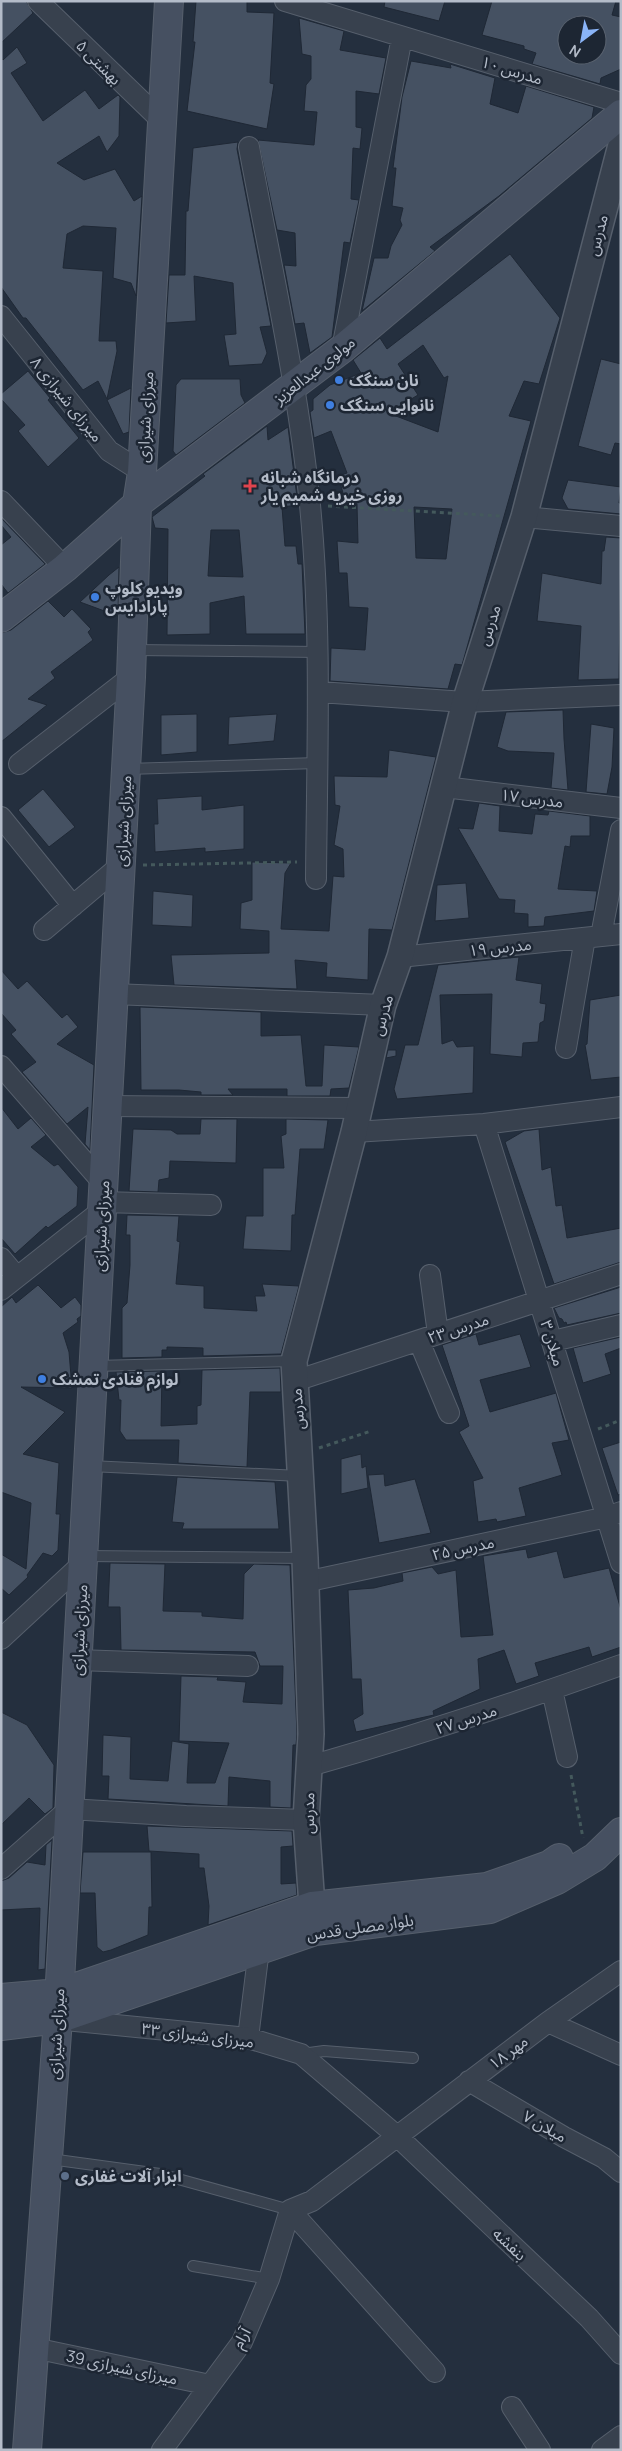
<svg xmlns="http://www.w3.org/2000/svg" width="622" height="2451" font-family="Manrope,'Noto Sans Arabic',sans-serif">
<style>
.building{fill:#455162;stroke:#1f2835;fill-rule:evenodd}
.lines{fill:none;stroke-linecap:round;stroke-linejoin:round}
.service-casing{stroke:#565f6c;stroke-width:12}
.minor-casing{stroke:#565f6c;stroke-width:22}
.tertiary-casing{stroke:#565f6c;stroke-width:28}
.secondary-casing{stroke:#565f6c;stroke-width:30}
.path{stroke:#44595c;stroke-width:3;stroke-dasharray:4 4;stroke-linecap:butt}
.service{stroke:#38414e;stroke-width:10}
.minor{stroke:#38414e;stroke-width:20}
.tertiary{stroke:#38414e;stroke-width:25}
.secondary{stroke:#465061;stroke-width:28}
.shop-dot{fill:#3f7fe0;stroke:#1d2633;stroke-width:2}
.health-dot{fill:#e0444e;stroke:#1d2633;stroke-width:2}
.service-dot{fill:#5c6f8a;stroke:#1d2633;stroke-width:2}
.labels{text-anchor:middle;stroke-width:5;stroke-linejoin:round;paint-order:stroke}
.street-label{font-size:16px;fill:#b4bcc9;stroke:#1d2633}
.poi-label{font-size:16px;font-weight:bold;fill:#b4bcc9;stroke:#1d2633;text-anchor:start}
</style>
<rect width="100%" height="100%" fill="#242f3e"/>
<path class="building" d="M1 1H26L33 13 1 43Z
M196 1H247V12L274 13 270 83 274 84 267 129 187 111 195 42H193Z
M385 1H445L439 21 384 7Z
M492 1H616L612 15 621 17V69L601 78 600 84 532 64 536 53 524 49V46L482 35ZM567 25H597V55H567Z
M299 18 344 31 340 50 386 58 379 94 356 91V127L362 128 360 149 353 148 351 199 359 200 350 243 344 242 332 337 310 353 304 323 295 324 284 265 296 266 295 233 277 230 258 140 314 145 317 112 304 111 306 85 311 79V56L302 54Z
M17 47 27 63 11 73 43 121 85 90 99 109 118 95 120 97 119 136 107 152 99 136 57 163 84 180 115 169 134 201 142 196 136 296 131 283 113 278 116 228 83 226 67 234 63 268 103 271 99 341H116L117 351 107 399 98 381 83 390 26 318H23L1 287V58L3 60Z
M411 61 451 68 450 64 495 78 490 104 518 113 526 86 594 107 592 118 499 196 430 247 435 251 362 311 374 258H388L391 246 402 225 400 220 403 208 392 206 396 168H393L402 97Z
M238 142 237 149 271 326 260 327 267 353 262 364 229 366 224 335 236 334 233 283 194 276 196 321 166 323 169 275H185L186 211H188L193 148Z
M510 254 560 318 539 384 524 381 509 416 531 421 462 665 455 664 448 689 330 681 331 648 365 650 368 608 349 607 347 573H339L337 541 358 543 357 504 346 503 338 476 347 473 331 431 314 438 310 412 313 410V399L330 385 361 373 353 360 380 338 387 349ZM423 345 444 378 448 376 438 432 388 413 418 395 398 364ZM414 507 452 509 446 559 416 558Z
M601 359 621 364V444L615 443 611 455 578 446Z
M28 371 50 398 48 400 79 438 48 467 18 431 25 425 1 399V394Z
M181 379H240L241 395 245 403 176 455 173 451 176 385Z
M131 388 129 432 123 434 107 400Z
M267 426 268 440 288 427 298 505 282 507 285 546H296L298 564H302L305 634H246L244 596 210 603V634L167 635 168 529 155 528 152 517 205 476 203 474ZM211 530H239L243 577 208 576Z
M568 480 621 487 619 503H621V514L568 509 562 498Z
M1 518 45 564 8 593 1 584V545L11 537 1 525Z
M606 537 621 538 619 679 578 680 581 626 537 621 542 573 601 584 602 551H604Z
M119 567 118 616 80 602 109 575Z
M48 601 64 617 72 609 91 629 88 632 93 640 51 672 55 678 28 699 47 705 1 742V633L11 630Z
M563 710 564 739 568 790 551 788 554 753 508 751 497 747 506 712Z
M197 714V752L161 755V715Z
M277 714 274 741 228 745 229 717Z
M591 724 614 728 612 767 607 794 586 792Z
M389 750 436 757 392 930 369 929 368 980 326 977 327 963 295 960 297 989 174 985 171 955 269 953V931L240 929 241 903 252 900V862L291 863 285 873 281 929 329 931 333 876 344 877 343 849 334 845 340 806 335 805 334 776 387 777Z
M43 789 75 827 49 847 18 810Z
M202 796V810L244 805V849L205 852V848L155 852 154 824H158L157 799Z
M479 803 500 806 499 831 532 834 535 814 548 815 549 811 590 816V836H571L570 847 565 846 558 889 597 891 594 911 545 917 544 926 528 927V914L514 913 515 900 499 899 458 828 473 829Z
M466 883 469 918 435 921 437 885Z
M153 891 193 895 192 927 152 925Z
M519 957 516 980 542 984 540 1003 546 1004 544 1021 540 1023 538 1042 523 1043 522 1057 490 1054 492 994 440 995 442 1044 453 1040 457 1047 474 1046 473 1093 397 1099 394 1089 405 1045H418L438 965Z
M1 970 18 989 27 981 62 1018 67 1014 78 1027 57 1044 94 1065 90 1150 85 1144 88 1107 67 1124 22 1072 36 1062 11 1034 16 1030 1 1013Z
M621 995V1077L591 1080 585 1045 587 1044 590 1000Z
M140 1007 261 1012V1036L301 1035 306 1086H322L324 1045 359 1047 349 1088 331 1089 330 1096H287V1089H228L233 1095H201V1092L179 1090H141Z
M388 1050H396V1056L386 1058Z
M1 1107 18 1129 31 1118 46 1135 31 1147 54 1166 58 1164 78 1187 77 1206 48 1228 46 1226 15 1254 1 1238Z
M201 1119H237L236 1163 170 1161 169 1178 159 1180 158 1192 129 1191 133 1129 171 1130 177 1134H200Z
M286 1119 328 1120 324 1149H300L295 1215H292L291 1251 243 1249 246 1216H263V1168H284L281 1136 286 1134Z
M539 1129 542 1170 551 1167 556 1206 562 1205 567 1238 621 1228V1262L554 1284 505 1142 524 1131Z
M127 1215 179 1216 177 1241 180 1242 176 1284 204 1286V1308L257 1311 255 1296H265L262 1284 299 1286 281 1354 203 1356V1348L167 1347V1350H162V1357L122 1358V1308L127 1303 130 1265V1235H126Z
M38 1285 61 1308 75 1297 81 1305V1316L77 1319 78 1322 63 1333 69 1352 72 1388 21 1387 65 1412 23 1454 59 1463 56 1514H60L58 1550 52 1556 43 1553 27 1575 28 1577 9 1595 1 1588V1554L26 1569 31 1503 1 1492V1307L12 1297 16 1303Z
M621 1287V1313L567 1325 566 1322 564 1323 562 1319 559 1318 554 1308Z
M476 1334 479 1345 520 1334 531 1367 480 1380 490 1412 556 1393 569 1440 552 1443 562 1475 519 1488 526 1516 497 1522 496 1519 478 1522 473 1481 483 1478 459 1432 469 1426 442 1345Z
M621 1337V1348L605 1354 611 1374 583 1383 573 1348Z
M280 1368 281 1392H250L247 1467 178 1463 179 1440H126L120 1431 121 1400H119L116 1372 162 1371 161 1426 197 1424V1406L201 1405 202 1370Z
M621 1442V1494L618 1495 602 1448Z
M361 1454 362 1468 366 1466 368 1488 341 1494V1459Z
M384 1474 385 1486 415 1479 431 1533 379 1543 368 1475Z
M177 1477 275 1482 279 1529H182L184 1523 172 1522Z
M526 1549 528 1558 557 1551 564 1578 609 1568 621 1610V1647L592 1657 589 1647 535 1663 539 1676 516 1684 504 1650 478 1659 480 1689 433 1711 434 1715 356 1732 353 1720 363 1714 361 1679H352L348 1590 374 1588 403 1581 402 1573 432 1567 438 1574 456 1570 461 1637 493 1635 483 1556Z
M110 1563 165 1564 163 1611 202 1612V1616L243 1619 244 1574 254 1564 290 1565 297 1734 296 1745H293L291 1808 270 1807V1781L229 1777 228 1806 108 1799 109 1776H102L103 1735 131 1737 130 1779 168 1781 172 1741 189 1744 187 1783H215L229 1743 179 1741 181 1676 218 1677 217 1680 246 1682 243 1702 282 1704 283 1666H260L255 1652 121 1650 120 1607H108Z
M1 1712 27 1725 54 1765 53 1808 45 1814 29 1798 1 1825Z
M147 1826 292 1831 293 1846 281 1847V1884L296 1883 297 1895 208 1925 209 1906 204 1868H199V1854L149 1851Z
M52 1840 45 1969 38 1970 40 1908 1 1910V1881L9 1878 27 1862 45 1865 46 1845Z
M83 1852H151L152 1907H149L148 1935 111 1950 103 1952 97 1947 95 1893H80Z"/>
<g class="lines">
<g class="service-casing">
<path id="service" d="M133 650 319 652
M127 769 317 763
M94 1366 294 1361
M90 1466 300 1476
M84 1556 304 1558
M302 2054 324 2051 413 2058
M50 2159 160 2174 290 2210
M193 2266 269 2279"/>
</g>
<g class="minor-casing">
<path id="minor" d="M38 1 162 121
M285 1 621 103
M249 147C271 266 298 385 310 505 322 630 317 754 316 879
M1 316 109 451 142 472
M342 349 402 37
M1 501 65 568
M524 517 621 526
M319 692 465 702 621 695
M19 764 131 677
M444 787 621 808
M1 817 73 906
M44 930 120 866
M601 936 621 830
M400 957 621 934
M113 994 383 1005
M566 1048 585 938
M1 1066 103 1183
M107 1106 358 1108
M484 1124 621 1563
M354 1132 484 1124 621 1107
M102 1202 211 1205
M1 1258 17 1277
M430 1275 438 1334
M1 1290 102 1210
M419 1341 449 1413
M553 1341 621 1325
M295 1381 621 1274
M305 1582 607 1517 621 1512
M1 1639 82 1564
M77 1660 248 1666
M552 1690 567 1757
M310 1766C415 1736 518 1702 621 1665
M1 1869 69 1809 186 1816 306 1820
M65 2020 248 2038 301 2054 397 2136 589 2318 621 2354
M548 2022 621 2055
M248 2038 259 1949
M469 2081 564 2137 604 2158 621 2172
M290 2210 312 2201 548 2022 621 1971
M290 2210 435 2372
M34 2348 210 2385
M512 2407 540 2450
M162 2450 242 2342 269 2279 290 2210
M602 2450 621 2436"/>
</g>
<g class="tertiary-casing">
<path id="tertiary" d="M312 1906 306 1820 311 1734 305 1558 294 1361 354 1132 383 1005 400 957 465 702 524 517 621 145"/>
</g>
<g class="secondary-casing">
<path id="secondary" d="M1 618 65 568 137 504 342 349 621 114
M1 1998 59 1993 312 1906 487 1887 549 1865 559 1858
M1 2026 58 2019 315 1931 490 1909 557 1880 595 1857 621 1832
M27 2450 58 2019 131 677 137 504 142 472 169 1"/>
</g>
<path class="path" d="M328 506 501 516
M143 865 297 862
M598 1429 621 1420
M319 1448 371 1431
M571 1775 583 1838"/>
<use href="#service" class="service"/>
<use href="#minor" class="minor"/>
<use href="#tertiary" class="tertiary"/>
<use href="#secondary" class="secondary"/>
</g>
<g class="shop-dot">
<circle cx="339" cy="380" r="5"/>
<circle cx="330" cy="405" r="5"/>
<circle cx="95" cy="597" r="5"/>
<circle cx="42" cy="1379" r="5"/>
</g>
<path class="health-dot" d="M247.5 478.5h5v5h5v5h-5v5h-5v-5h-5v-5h5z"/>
<circle class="service-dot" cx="65" cy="2176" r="5"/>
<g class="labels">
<g class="street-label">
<text transform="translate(99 62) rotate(45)" y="6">بهشتی ۵</text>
<text transform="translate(512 70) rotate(17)" y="6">مدرس ۱۰</text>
<text transform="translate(597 235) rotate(-75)" y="6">مدرس</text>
<text transform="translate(314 370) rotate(-38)" y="6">مولوی عبدالعزیز</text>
<text transform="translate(67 399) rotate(51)" y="6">میرزای شیرازی ۸</text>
<text transform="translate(145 417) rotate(-87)" y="6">میرزای شیرازی</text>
<text transform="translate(489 625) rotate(-72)" y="6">مدرس</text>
<text transform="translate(532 798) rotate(7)" y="6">مدرس ۱۷</text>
<text transform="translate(123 821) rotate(-87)" y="6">میرزای شیرازی</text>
<text transform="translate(500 947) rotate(-6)" y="6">مدرس ۱۹</text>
<text transform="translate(382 1015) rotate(-74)" y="6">مدرس</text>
<text transform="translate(101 1226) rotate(-87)" y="6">میرزای شیرازی</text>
<text transform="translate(458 1328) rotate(-18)" y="6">مدرس ۲۳</text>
<text transform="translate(553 1343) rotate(73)" y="6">میلان ۳</text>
<text transform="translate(297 1409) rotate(-94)" y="6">مدرس</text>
<text transform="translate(463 1548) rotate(-12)" y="6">مدرس ۲۵</text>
<text transform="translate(79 1630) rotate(-87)" y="6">میرزای شیرازی</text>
<text transform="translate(466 1719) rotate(-18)" y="6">مدرس ۲۷</text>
<text transform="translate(308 1813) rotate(-89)" y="6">مدرس</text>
<text transform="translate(360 1927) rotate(-8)" y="6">بلوار مصلی قدس</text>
<text transform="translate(56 2034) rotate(-87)" y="6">میرزای شیرازی</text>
<text transform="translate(198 2035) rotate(7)" y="6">میرزای شیرازی ۳۳</text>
<text transform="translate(508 2052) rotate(-37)" y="6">مهر ۱۸</text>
<text transform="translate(545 2126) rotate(30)" y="6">میلان ۷</text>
<text transform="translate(510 2244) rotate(43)" y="6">بنفشه</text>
<text transform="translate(241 2338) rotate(-61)" y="6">آرام</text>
<text transform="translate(122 2367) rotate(12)" y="6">میرزای شیرازی 39</text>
</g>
<g class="poi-label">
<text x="349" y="386">نان سنگک</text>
<text x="340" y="411">نانوایی سنگک</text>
<text x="261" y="483">درمانگاه شبانه<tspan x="261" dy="18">روزی خیریه شمیم یار</tspan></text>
<text x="105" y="594">ویدیو کلوپ<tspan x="105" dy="18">پارادایس</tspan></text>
<text x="52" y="1385">لوازم قنادی تمشک</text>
<text x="75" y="2182">ابزار آلات غفاری</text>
</g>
</g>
<rect width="622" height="2451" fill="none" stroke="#b4bcc9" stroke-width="5"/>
<g transform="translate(582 40) rotate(212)"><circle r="24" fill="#1d2633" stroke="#59626f"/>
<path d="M0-4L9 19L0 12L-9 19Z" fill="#8ab4f8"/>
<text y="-8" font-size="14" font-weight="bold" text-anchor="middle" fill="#b4bcc9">N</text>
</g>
</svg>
